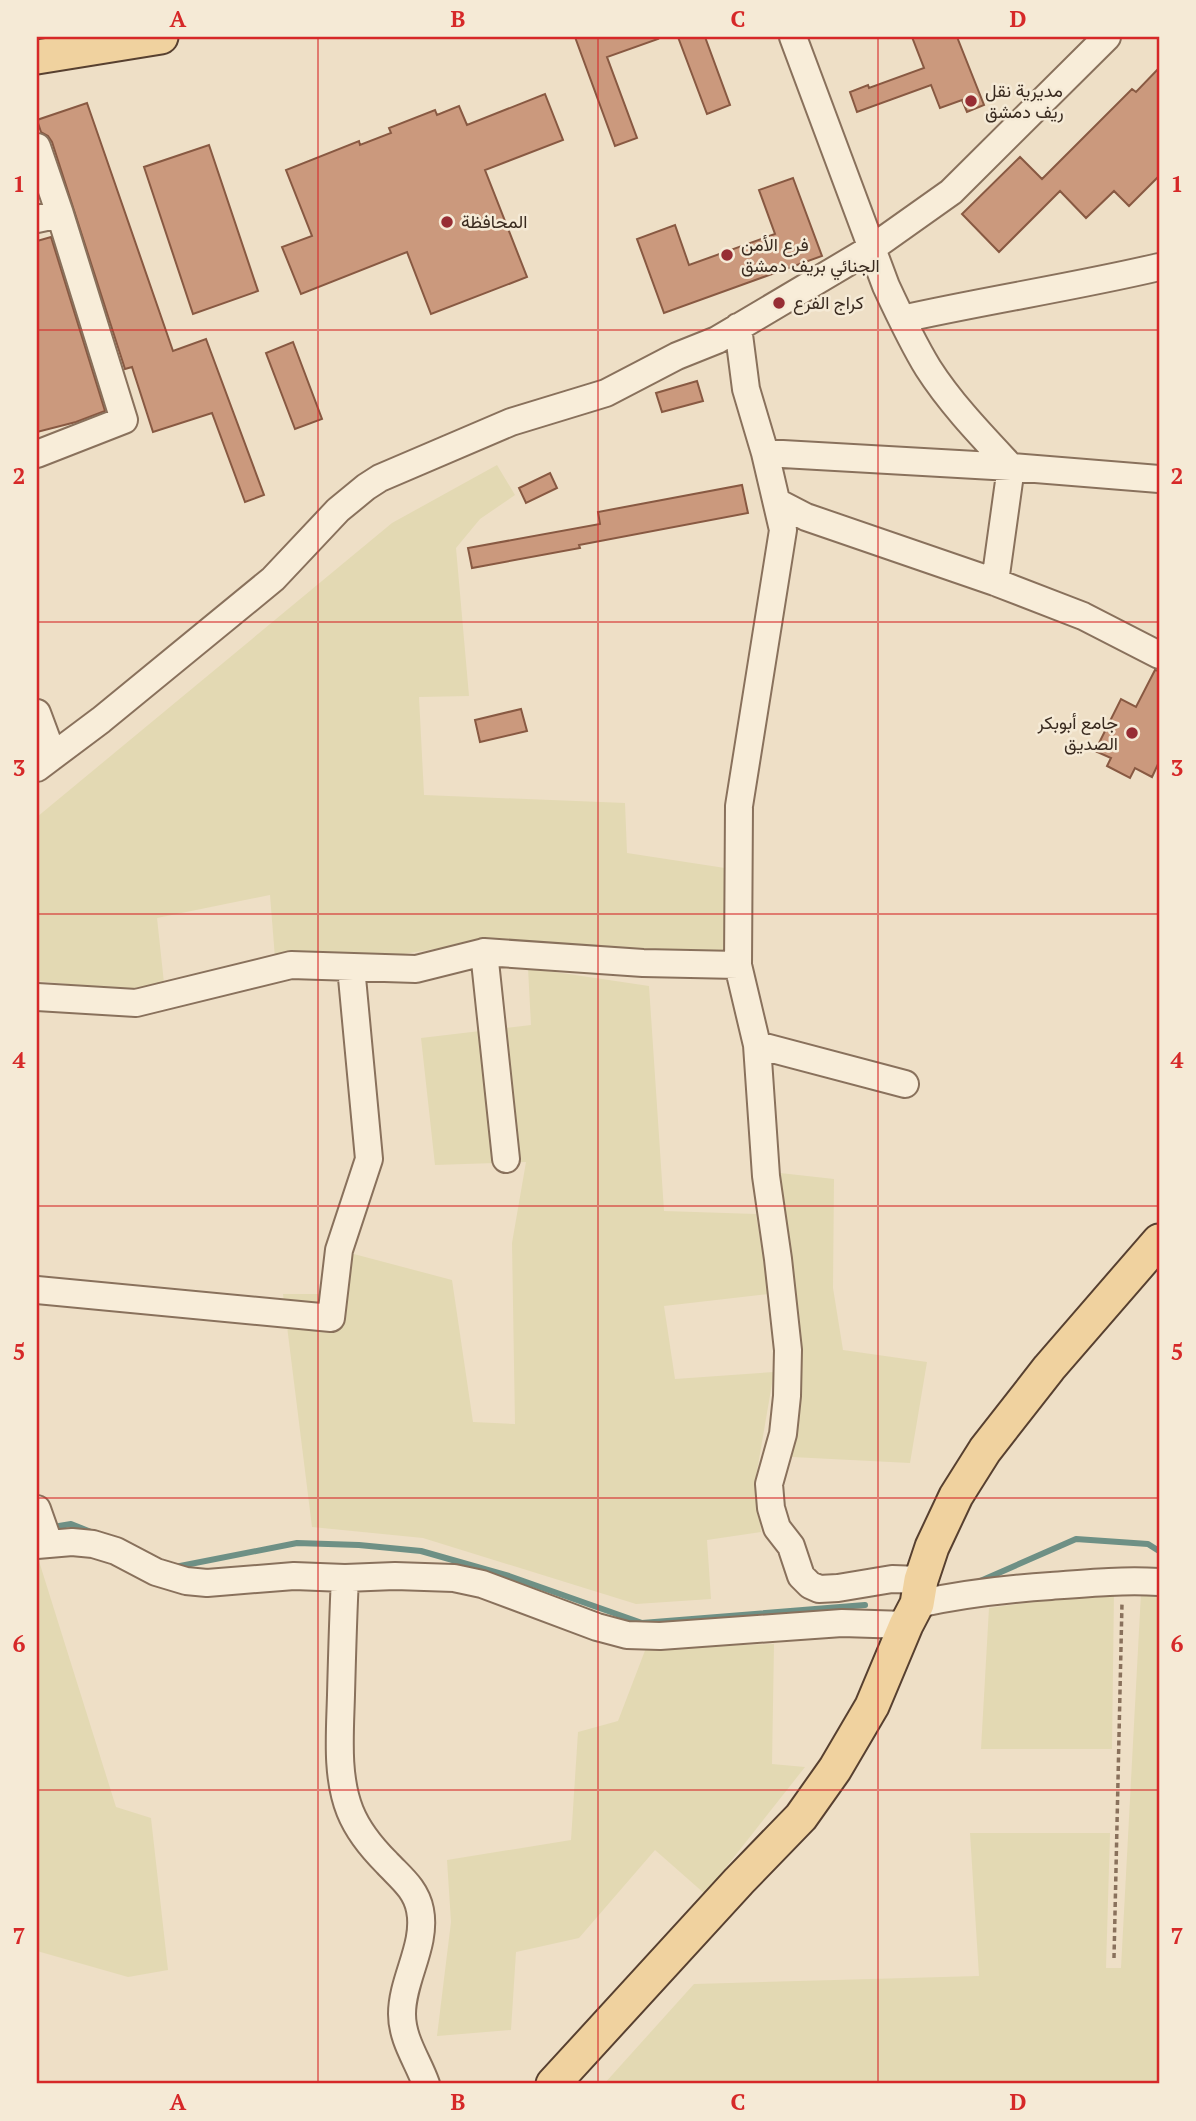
<svg xmlns="http://www.w3.org/2000/svg" width="1196" height="2121" font-family="'PT Serif',Vazirmatn,serif">
<style>
.farmland{fill:#e3d9b3}
.lines{fill:none;stroke-linecap:round;stroke-linejoin:round}
.stream{stroke:#6e9085;stroke-width:6}
.building{fill:#cb997d;stroke:#885942;stroke-width:2}
.minor-casing{stroke:#89715c;stroke-width:30}
.major-casing{stroke:#574030;stroke-width:37}
.path{stroke:#89715c;stroke-width:3.5;stroke-dasharray:5 3.5;stroke-linecap:butt}
.minor{stroke:#f8edd9;stroke-width:26}
.major{stroke:#f0d29f;stroke-width:33}
.grid{fill:none;stroke:#d62828;stroke-width:2;stroke-opacity:0.55}
.poi-dot{fill:#972d34;stroke:#f5ead6;stroke-width:2.5}
.labels{text-anchor:middle;stroke-width:5;stroke-linejoin:round;paint-order:stroke}
.poi-label{font-size:18px;fill:#392a1f;stroke:#f5ead6;text-anchor:start}
.neatline{fill:none;stroke:#d62828;stroke-width:2.5}
.grid-label{font-size:23px;text-anchor:middle;font-weight:bold;fill:#d62828}
</style>
<rect width="100%" height="100%" fill="#eedfc6"/>
<path class="farmland" d="M497 465 515 495 480 519 456 548 469 696 419 697 424 795 625 803 627 853 738 870 741 960 484 941 385 957 275 958 270 895 157 918 164 983 140 991 37 981V817L392 523Z
M528 968 649 986 664 1211 756 1214 769 1294 664 1306 675 1379 774 1372 756 1477 761 1532 707 1540 711 1599 636 1604 423 1538 312 1527 283 1294H341L350 1253 452 1280 473 1422 515 1424 512 1243 526 1162 435 1165 421 1038 531 1025Z
M780 1173 834 1179 833 1288 843 1350 927 1362 910 1463 792 1457 800 1373 795 1293Z
M38 1558 116 1807 151 1818 168 1970 128 1977 37 1951Z
M1114 1591 1112 1749H981L989 1608Z
M1141 1593 1159 1594V2084H604L694 1984 979 1976 970 1833H1110L1106 1968H1121Z
M774 1644 772 1764 805 1767 705 1894 655 1850 579 1938 516 1952 511 2030 437 2036 451 1922 447 1860 571 1840 578 1732 618 1721 646 1648Z"/>
<g class="lines">
<path class="stream" d="M59 1526 71 1524 91 1532
M175 1567 297 1543 359 1545 421 1551 509 1576 642 1623 865 1605
M978 1582 1076 1539 1148 1544 1159 1551"/>
</g>
<path class="building" d="M575 37H657L658 39 607 57 637 138 615 146Z
M678 37H705L730 105 707 114Z
M912 37H957L984 105 967 112 962 100 940 108 931 85 857 112 850 92 868 85 869 88 924 68Z
M1159 68V176L1129 206 1114 191 1086 218 1060 191 999 252 962 214 1020 157 1042 179 1132 89 1136 92Z
M545 94 563 140 485 170 527 277 431 314 407 252 301 294 282 247 312 236 286 170 359 141 360 145 391 133 389 128 435 110 437 115 459 106 467 125Z
M87 103 173 351 206 339 264 495 245 502 212 413 153 432 132 367 125 369 52 142 48 136 41 132 37 120Z
M209 145 258 291 193 314 144 167Z
M793 178 822 256 664 313 637 239 675 225 689 265 775 234 759 190Z
M51 237 105 411 76 422 37 432V241Z
M293 342 322 419 295 429 266 353Z
M697 381 703 401 662 412 656 393Z
M550 473 557 488 526 503 519 488Z
M742 485 748 513 579 545 580 548 472 568 468 548 600 524 598 512Z
M1155 670 1159 671V762L1152 777 1135 768 1130 778 1107 766 1111 758 1095 751 1121 699 1136 707Z
M521 709 527 731 480 742 475 720Z"/>
<g class="lines">
<g class="minor-casing">
<path id="minor" d="M793 37 886 286C899 314 912 342 928 368 951 404 982 436 1011 467L995 582
M37 147 60 214 37 219
M902 319C987 300 1074 287 1159 267
M738 327 746 389 765 453 783 530 739 806 738 965 757 1045 766 1176 778 1259 788 1350 787 1396 783 1434 769 1484 771 1508 777 1528 791 1546 801 1576 810 1585 819 1589 838 1588 892 1579 921 1580
M765 453 1011 467 1159 479
M37 454 124 420 60 214
M777 502 806 517 995 582 1083 616 1159 655
M37 713 53 756
M37 768 101 720 273 579 338 510 366 487 380 478 511 422 606 393 677 356 717 340 872 248 951 192 1107 37
M484 952 506 1159
M37 997 136 1003 291 965 416 969 484 952 643 963 738 965
M757 1045 905 1084
M37 1290 331 1318 339 1250 369 1159 351 967
M37 1509 49 1543
M37 1545 72 1542 93 1544 116 1551 156 1572 186 1581 207 1583 294 1576 345 1578 395 1576 454 1578 482 1584 597 1627 627 1635 660 1636 842 1623 906 1625
M345 1578C343 1617 342 1656 341 1695 340 1733 336 1776 350 1811 358 1831 372 1848 387 1863 401 1878 416 1889 420 1910 427 1945 402 1979 402 2014 402 2040 418 2061 426 2084
M917 1604C962 1594 1006 1589 1051 1586 1089 1583 1122 1580 1159 1582"/>
</g>
<g class="major-casing">
<path id="major" d="M37 57 161 37
M553 2084 739 1881 801 1817 835 1769 872 1706 906 1625 917 1604 921 1580 932 1547 956 1496 985 1450 1049 1368 1159 1241"/>
</g>
<path class="path" d="M1114 1958 1122 1603"/>
<use href="#minor" class="minor"/>
<use href="#major" class="major"/>
</g>
<path class="grid" d="M318 37V2084M598 37V2084M878 37V2084M37 330H1159M37 622H1159M37 914H1159M37 1206H1159M37 1498H1159M37 1790H1159"/>
<g class="poi-dot">
<circle cx="971" cy="101" r="7"/>
<circle cx="447" cy="222" r="7"/>
<circle cx="727" cy="255" r="7"/>
<circle cx="779" cy="303" r="7"/>
<circle cx="1132" cy="733" r="7"/>
</g>
<g class="labels">
<g class="poi-label">
<text x="985" y="97">مديرية نقل<tspan x="985" dy="21">ريف دمشق</tspan></text>
<text x="461" y="228">المحافظة</text>
<text x="741" y="251">فرع الأمن<tspan x="741" dy="21">الجنائي بريف دمشق</tspan></text>
<text x="793" y="309">كراج الفرع</text>
<text x="1118" y="729" text-anchor="end">جامع أبوبكر<tspan x="1118" dy="21">الصديق</tspan></text>
</g>
</g>
<rect width="1196" height="2121" fill="none" stroke="#f5ead6" stroke-width="77"/>
<rect x="38" y="38" width="1120" height="2044" class="neatline"/>
<g class="grid-label">
<text x="178" y="27">A</text>
<text x="458" y="27">B</text>
<text x="738" y="27">C</text>
<text x="1018" y="27">D</text>
<text x="19" y="192">1</text>
<text x="1177" y="192">1</text>
<text x="19" y="484">2</text>
<text x="1177" y="484">2</text>
<text x="19" y="776">3</text>
<text x="1177" y="776">3</text>
<text x="19" y="1068">4</text>
<text x="1177" y="1068">4</text>
<text x="19" y="1360">5</text>
<text x="1177" y="1360">5</text>
<text x="19" y="1652">6</text>
<text x="1177" y="1652">6</text>
<text x="19" y="1944">7</text>
<text x="1177" y="1944">7</text>
<text x="178" y="2110">A</text>
<text x="458" y="2110">B</text>
<text x="738" y="2110">C</text>
<text x="1018" y="2110">D</text>
</g>
</svg>
